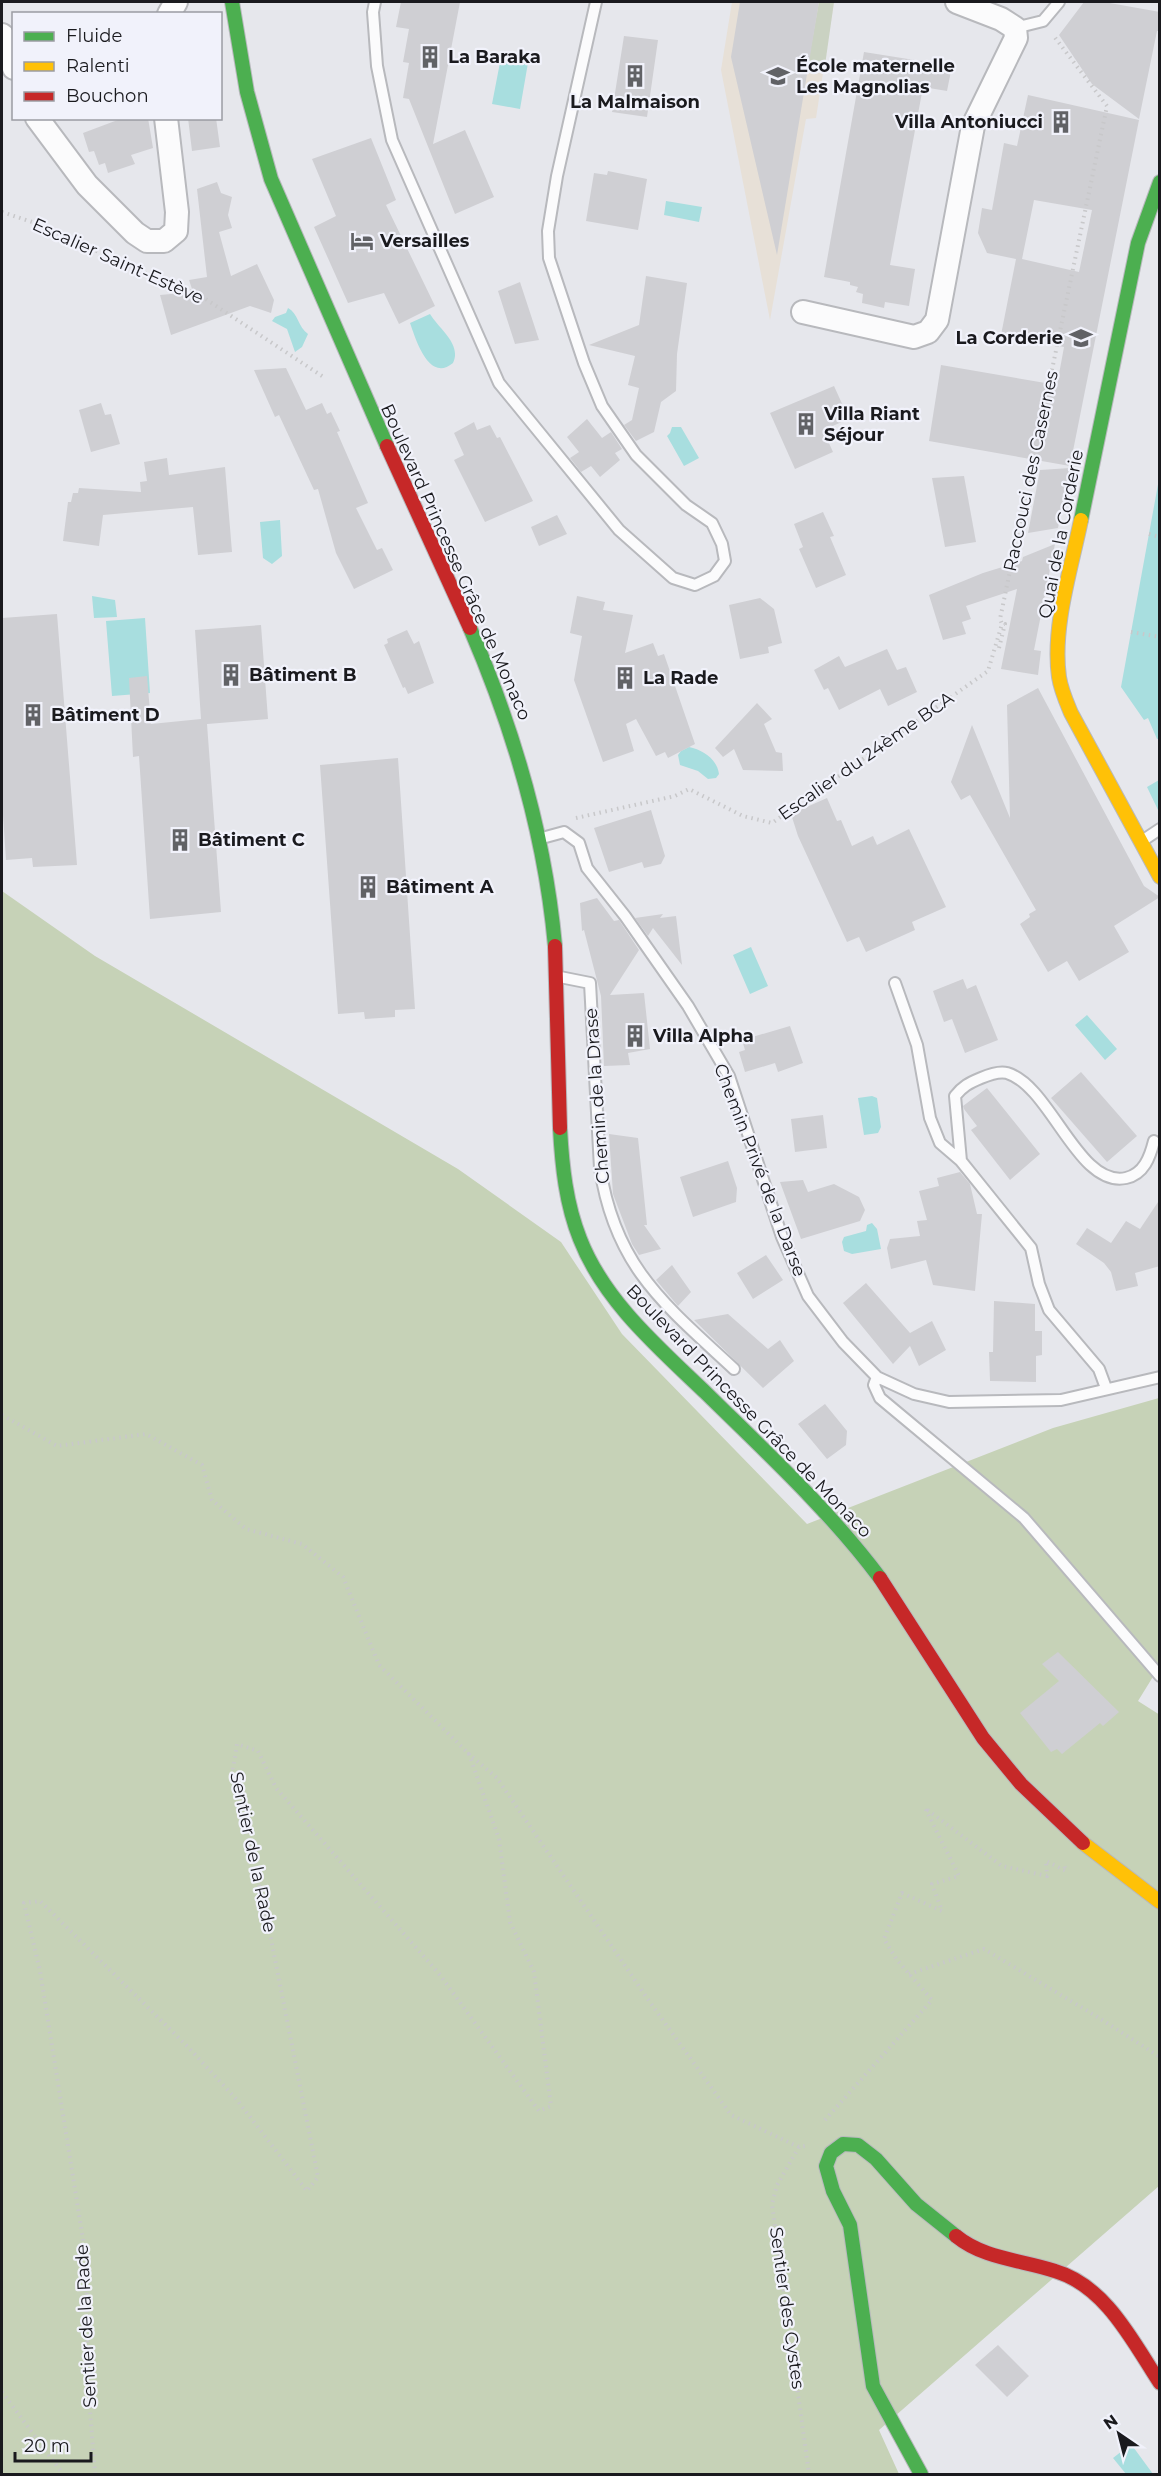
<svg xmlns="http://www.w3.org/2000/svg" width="1161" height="2476" font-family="Montserrat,sans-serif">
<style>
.education{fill:#e7e0d7}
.green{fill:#cad2c2}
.forest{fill:#c6d2b7}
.water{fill:#a8dedf}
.building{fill:#cfcfd3;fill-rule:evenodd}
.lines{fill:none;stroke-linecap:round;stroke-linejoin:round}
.lane-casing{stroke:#b8b9bd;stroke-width:14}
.street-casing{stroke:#b8b9bd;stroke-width:26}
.fast-casing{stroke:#b8b9bd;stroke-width:16}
.slow-casing{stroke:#b8b9bd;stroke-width:16}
.jam-casing{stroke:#b8b9bd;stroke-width:16}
.path{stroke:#c8c8ca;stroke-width:4;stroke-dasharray:1.5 4.5;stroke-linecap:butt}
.lane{stroke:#fbfbfc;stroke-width:10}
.street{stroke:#fbfbfc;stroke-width:22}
.fast{stroke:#4caf50;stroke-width:14}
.slow{stroke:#ffc107;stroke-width:14}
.jam{stroke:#c62828;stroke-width:14}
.labels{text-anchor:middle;stroke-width:4.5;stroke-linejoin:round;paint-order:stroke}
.poi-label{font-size:18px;font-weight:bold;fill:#1a1a1e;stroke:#f1f2fb;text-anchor:start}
.street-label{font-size:18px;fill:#1a1a1e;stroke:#f1f2fb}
</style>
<rect width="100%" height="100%" fill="#e6e7ec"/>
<path class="education" d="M732 2H834L816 118 806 119 770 320 721 70Z"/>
<path class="green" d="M819 2H834L825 65 808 63Z"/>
<path class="forest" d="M2 891 95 956 458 1169 561 1242 622 1334 807 1524 1053 1428 1159 1398V1667L1138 1701 1160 1715 1159 2186 879 2430 899 2474H2Z"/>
<path class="water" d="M502 52 529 57 520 109 492 104Z
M666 201 702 207 699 222 664 215Z
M288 308C298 313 298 327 308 334L302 347 295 352 287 329 272 321 275 317 286 313Z
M430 314C439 329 462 344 453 363 429 383 416 340 410 323Z
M672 427H681L699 458 684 466 667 436 670 433Z
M1159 479 1160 738 1157 739 1148 718 1144 720 1121 687Z
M280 520 282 556 272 564 263 558 260 522Z
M92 596 115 600 117 617 94 618Z
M145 618 150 693 112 696 106 621Z
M689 747C703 750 717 759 719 774L716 778 708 779 698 771 680 765 678 755 681 751Z
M1159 780V812L1147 787Z
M751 947 768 986 750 994 733 955Z
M1087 1015 1117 1049 1105 1060 1075 1025Z
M872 1096 877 1098 881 1127 878 1133 864 1135 858 1098Z
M872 1223 877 1229 881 1249 852 1254 844 1251 842 1242 844 1237 866 1231 867 1225Z
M1131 2444 1153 2474H1126L1113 2458Z"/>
<path class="building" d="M401 2H460L433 144 465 130 494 197 455 214 409 99 403 98 409 63 403 62 409 29 396 27Z
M740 2H819L777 255 731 57Z
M1084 2H1104L1160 12V31H1157L1139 119 1092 84 1059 35Z
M624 36 658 40 647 117 612 112Z
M864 52 952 66 947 91 923 87 890 265 915 269 909 306 885 302 884 308 862 303 863 294 856 292 858 287 850 285V282L824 277Z
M1028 95 1139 120 1070 466 929 441 941 365 1057 385 1064 347 1001 335 1016 259 987 253 978 233 982 208 992 210 1004 143 1017 146ZM1034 200 1092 210 1079 272 1022 259Z
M123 118H148L153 148 131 155 135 164 108 173 105 163 99 165 94 151 89 152 83 133Z
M188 118H216L220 147 192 151Z
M371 138 396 200 386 205 435 306 399 324 384 293 348 303 314 227 336 216 312 159Z
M608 171 647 179 638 230 586 221 594 173 607 175Z
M217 182 221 193 232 197 228 215 232 228 219 232 231 276 257 264 274 300 271 313 250 306 171 335 160 295 193 292 189 280 207 277 197 189Z
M646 276 687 283 677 354 676 391 661 402 654 432 636 441 624 425 632 420 639 388 628 385 635 356 589 345 639 325Z
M520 282 539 340 515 344 498 291Z
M286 368 306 410 322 403 327 414 331 412 340 431 337 432 368 503 356 508 377 550 382 548 393 570 354 589 336 553 318 489 314 490 279 415 275 417 254 370Z
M834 386 849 419 823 430 833 452 795 469 770 413Z
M101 403 105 415 111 414 120 444 91 452 79 410Z
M587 419 602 438 611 432 622 449 615 453 620 460 600 477 591 466 581 472 570 458 579 452 567 437Z
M474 422 477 430 490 425 497 438 500 437 533 501 485 522 454 460 464 455 454 433Z
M167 458 169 475 225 467 232 552 198 555 193 507 103 515 99 546 63 541 68 502H71L73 493H78L79 488 141 492 140 482 147 481 144 462Z
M1070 468 1058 528 1028 533 1040 470Z
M964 476 976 542 945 547 932 478Z
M823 512 834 536 830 537 846 575 816 588 799 549 803 547 794 524Z
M557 515 567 534 539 546 531 527Z
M1055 544 1034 650 1041 651 1038 675 1001 669 1017 589 966 606 971 619 962 622 966 634 943 640 929 595 983 573 1022 561 1023 557Z
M577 596 605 602 603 610 633 615 625 653 653 643 658 656 664 654 695 744 668 758 665 752 656 756 636 719 626 724 634 751 603 762 574 680 582 636 570 633Z
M760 598 774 609 782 643 768 647 769 653 740 659 729 605Z
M57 614 77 865 33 867 32 858 6 860 2 800V618Z
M261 625 268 719 207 724 221 912 150 919 139 756 133 757 129 678 147 676 151 724 201 719 195 630Z
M407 630 414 644 419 641 434 683 408 694 405 687 403 688 384 645 388 643 387 639Z
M887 649 897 670 906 667 917 692 888 706 880 689 839 710 828 688 824 690 814 670 839 656 845 667Z
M1038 688 1144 886 1160 897 1114 926 1129 952 1079 981 1067 961 1048 972 1020 924 1030 917 1029 914 1036 910 970 795 961 800 951 782 972 725 1010 818 1007 705Z
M757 703 772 719 764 724 776 752 782 753 783 771 743 770 734 749 723 757 715 748Z
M398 758 415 1009 395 1010V1017L365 1019 364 1012 338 1014 320 765Z
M827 798 837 821 841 820 852 846 873 836 877 845 909 829 946 907 912 922 915 930 866 952 859 937 847 942 798 836 791 814Z
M651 810 665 856 661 864 644 868 642 862 609 872 594 828Z
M597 898 614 921 619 920 639 950 610 995 644 993 650 1049 628 1053 630 1065 604 1066 601 996 584 930 582 931 580 903Z
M663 914 660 918 676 916 682 965 653 928 648 936 635 918Z
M963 979 967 989 976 985 998 1040 965 1053 952 1019 944 1022 933 991Z
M790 1026 803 1063 778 1072 775 1063 745 1072 739 1052 745 1050 742 1040Z
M1081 1072 1137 1136 1107 1162 1051 1098Z
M987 1088 1040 1154 1010 1180 971 1130 977 1126 964 1109 963 1106Z
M823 1115 827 1148 795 1152 791 1119Z
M609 1134 638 1138 647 1225H644L661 1249 639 1255 632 1244 613 1194Z
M728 1161 737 1188 736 1202 693 1217 680 1177Z
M960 1172 970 1184 977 1214H982L975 1291 933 1285 926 1260 891 1269 887 1248 890 1239 920 1236 917 1221 927 1220 919 1191 939 1186 937 1178Z
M803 1180 808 1192 834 1184 859 1197 865 1210 860 1221 801 1239 780 1182Z
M1160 1199V1266L1135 1273 1138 1286 1116 1291 1111 1272 1104 1263 1076 1244 1087 1228 1111 1243 1126 1221 1140 1229Z
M766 1255 783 1280 753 1299 737 1273Z
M672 1265 691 1292 678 1306 656 1280Z
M866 1283 910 1333 932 1321 946 1350 919 1366 910 1346 893 1364 843 1303Z
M994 1301 1035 1304V1331H1042V1355L1036 1356V1382L990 1381 989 1352H993Z
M728 1314 768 1349 780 1340 794 1361 763 1388 694 1320Z
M825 1404 847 1431 846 1445 827 1459 798 1424Z
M1058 1652 1119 1712 1103 1726 1100 1723 1062 1754 1057 1749 1051 1752 1020 1713 1059 1681 1042 1664Z
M998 2345 1029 2376 1007 2397 975 2365Z"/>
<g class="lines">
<g class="lane-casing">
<path id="lane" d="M375 2 373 12 377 66 392 140 499 383 619 530 673 578 695 585 714 576 725 561 722 544 712 523 686 505 636 455 602 406 584 363 549 258 548 231 557 176 596 2
M1015 28 1043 21 1059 2
M542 838 564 832 579 843 587 868 625 916 688 1006 729 1076 782 1237 808 1296 843 1342 877 1377 914 1394 949 1402 1061 1400 1160 1377
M1142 841 1160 829
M560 977 590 983 600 1168C615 1267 665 1305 734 1369
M895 983 917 1045 930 1118 940 1143 961 1161 1031 1248 1039 1284 1049 1310 1099 1369 1106 1388
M961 1161 955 1096C963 1086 969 1083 981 1078 988 1075 999 1071 1007 1073 1051 1086 1078 1188 1126 1178 1144 1174 1150 1157 1154 1141
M877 1377 874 1385 880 1398 1024 1518 1160 1676"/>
</g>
<g class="street-casing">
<path id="street" d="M169 14 176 2
M2 35 14 68
M37 118 87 185 135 233 147 241H164L176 231 177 212 166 118
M803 312 914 337 928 332 937 320 973 126 1016 38 1015 28 1001 19 957 2"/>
</g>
<g class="fast-casing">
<path id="fast" d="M232 2 247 92 271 179 387 446
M1081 520 1138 243 1160 182
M470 628C514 730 545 835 555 946
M560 1128C562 1166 566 1204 580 1239 604 1301 659 1348 706 1393 766 1452 829 1510 880 1578
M921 2474 873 2386 850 2225 833 2191 826 2166 831 2153 843 2144 858 2145 876 2159 916 2204 956 2236"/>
</g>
<g class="slow-casing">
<path id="slow" d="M1081 520C1071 569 1052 627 1059 677 1061 690 1066 701 1071 713L1160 877
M1083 1843 1160 1902"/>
</g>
<g class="jam-casing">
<path id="jam" d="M387 446 470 628
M555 946 560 1128
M880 1578 983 1738 1021 1784 1083 1843
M956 2236C984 2259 1022 2260 1055 2271 1106 2286 1133 2342 1160 2383"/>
</g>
<path class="path" d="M2 212 38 224 142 272 198 294 325 378
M1149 534 1160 537
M1131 632 1160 637
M999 648 1005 624H1002
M576 818 675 796 689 789 743 816 772 823 988 671 1002 624 1000 619 1107 106 1053 35
M2 1415 57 1446 146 1434 202 1465 212 1500 246 1529 302 1544 343 1577 379 1665 469 1754
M909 1974 984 1949 1096 2016 1160 2057
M825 2120 932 2000 897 1960 884 1939 902 1893 942 1911 932 1884 959 1876 925 1808 1002 1866 1047 1876 1046 1861 1066 1871 1064 1865
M799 2147 777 2185 772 2204 809 2474
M2 2392 63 2474
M95 2474 88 2385 86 2258 40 1971 24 1903 40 1901 189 2048 237 2100 307 2191 318 2177 270 1934 233 1769 237 1744 258 1751 276 1788 440 1975 539 2111 551 2106 534 1972 510 1922 499 1839 469 1754 497 1778 647 1998 731 2115 799 2147 805 2146"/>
<use href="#lane" class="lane"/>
<use href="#street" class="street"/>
<use href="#fast" class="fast"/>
<use href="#slow" class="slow"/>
<use href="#jam" class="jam"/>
</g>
<defs>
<g id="building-bare" transform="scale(1.8)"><path d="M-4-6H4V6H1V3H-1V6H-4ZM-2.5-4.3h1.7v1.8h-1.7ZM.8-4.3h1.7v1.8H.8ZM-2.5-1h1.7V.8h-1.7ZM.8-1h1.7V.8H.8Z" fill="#616266" stroke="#f1f2fb" stroke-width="2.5" paint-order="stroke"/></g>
<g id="school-bare" transform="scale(1.8)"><path d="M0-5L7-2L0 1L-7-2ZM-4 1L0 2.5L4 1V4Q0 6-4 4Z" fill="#616266" stroke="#f1f2fb" stroke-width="2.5" paint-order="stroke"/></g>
<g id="hotel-bare" transform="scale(1.8)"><path d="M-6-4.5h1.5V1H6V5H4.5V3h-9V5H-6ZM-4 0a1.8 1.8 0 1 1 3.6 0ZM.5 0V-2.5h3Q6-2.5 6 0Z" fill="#616266" stroke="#f1f2fb" stroke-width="2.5" paint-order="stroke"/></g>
<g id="university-bare" transform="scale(1.8)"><path d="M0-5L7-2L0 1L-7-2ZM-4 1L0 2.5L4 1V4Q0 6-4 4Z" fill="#616266" stroke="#f1f2fb" stroke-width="2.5" paint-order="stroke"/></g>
</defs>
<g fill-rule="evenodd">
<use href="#building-bare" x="430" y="57"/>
<use href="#building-bare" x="635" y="76"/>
<use href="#school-bare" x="778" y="76"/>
<use href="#building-bare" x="1061" y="122"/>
<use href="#hotel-bare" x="362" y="241"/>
<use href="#university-bare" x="1081" y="338"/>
<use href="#building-bare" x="806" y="424"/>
<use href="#building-bare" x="231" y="675"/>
<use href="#building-bare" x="625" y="678"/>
<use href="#building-bare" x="33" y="715"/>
<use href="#building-bare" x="180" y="840"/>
<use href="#building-bare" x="368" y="887"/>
<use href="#building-bare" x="635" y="1036"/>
</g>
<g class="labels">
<g class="poi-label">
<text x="448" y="63">La Baraka</text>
<text x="796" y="72">École maternelle<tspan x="796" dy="21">Les Magnolias</tspan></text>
<text x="635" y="108" text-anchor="middle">La Malmaison</text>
<text x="1043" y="128" text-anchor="end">Villa Antoniucci</text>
<text x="380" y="247">Versailles</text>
<text x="1063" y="344" text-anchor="end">La Corderie</text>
<text x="824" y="420">Villa Riant<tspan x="824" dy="21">Séjour</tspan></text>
<text x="249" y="681">Bâtiment B</text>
<text x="643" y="684">La Rade</text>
<text x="51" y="721">Bâtiment D</text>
<text x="198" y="846">Bâtiment C</text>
<text x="386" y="893">Bâtiment A</text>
<text x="653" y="1042">Villa Alpha</text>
</g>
<g class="street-label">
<text transform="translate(118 261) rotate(24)" y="6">Escalier Saint-Estève</text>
<text transform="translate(1031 471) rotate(-78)" y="6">Raccouci des Casernes</text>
<text transform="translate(1061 534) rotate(-79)" y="6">Quai de la Corderie</text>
<text transform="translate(456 562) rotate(66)" y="6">Boulevard Princesse Grâce de Monaco</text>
<text transform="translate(866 756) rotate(-35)" y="6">Escalier du 24ème BCA</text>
<text transform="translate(597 1096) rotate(-94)" y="6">Chemin de la Drase</text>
<text transform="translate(760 1170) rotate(69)" y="6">Chemin Privé de la Darse</text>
<text transform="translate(749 1411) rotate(46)" y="6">Boulevard Princesse Grâce de Monaco</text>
<text transform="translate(253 1852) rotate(78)" y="6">Sentier de la Rade</text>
<text transform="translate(787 2308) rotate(82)" y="6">Sentier des Cystes</text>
<text transform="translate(86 2326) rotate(-93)" y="6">Sentier de la Rade</text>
</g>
</g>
<rect width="1161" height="2476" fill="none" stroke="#1a1a1e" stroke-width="6"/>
<rect x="12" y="12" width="210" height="108" fill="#f1f2fb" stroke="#9b9ca3" stroke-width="1.5"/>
<rect x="24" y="32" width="30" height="9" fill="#4caf50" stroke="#9b9ca3" stroke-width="1.5"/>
<text x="66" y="42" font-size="18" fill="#1a1a1e">Fluide</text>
<rect x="24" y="62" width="30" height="9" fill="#ffc107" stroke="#9b9ca3" stroke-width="1.5"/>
<text x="66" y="72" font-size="18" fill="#1a1a1e">Ralenti</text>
<rect x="24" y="92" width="30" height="9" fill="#c62828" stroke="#9b9ca3" stroke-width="1.5"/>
<text x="66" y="102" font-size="18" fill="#1a1a1e">Bouchon</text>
<g transform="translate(1119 2434) rotate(325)" stroke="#f1f2fb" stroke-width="4.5" paint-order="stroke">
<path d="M0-4.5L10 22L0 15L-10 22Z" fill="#1a1a1e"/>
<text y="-9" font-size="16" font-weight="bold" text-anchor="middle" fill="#1a1a1e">N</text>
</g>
<path d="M15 2452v9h76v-9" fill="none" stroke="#1a1a1e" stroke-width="3"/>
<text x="24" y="2452" font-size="18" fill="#1a1a1e" stroke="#f1f2fb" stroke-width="4.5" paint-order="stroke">20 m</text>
</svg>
